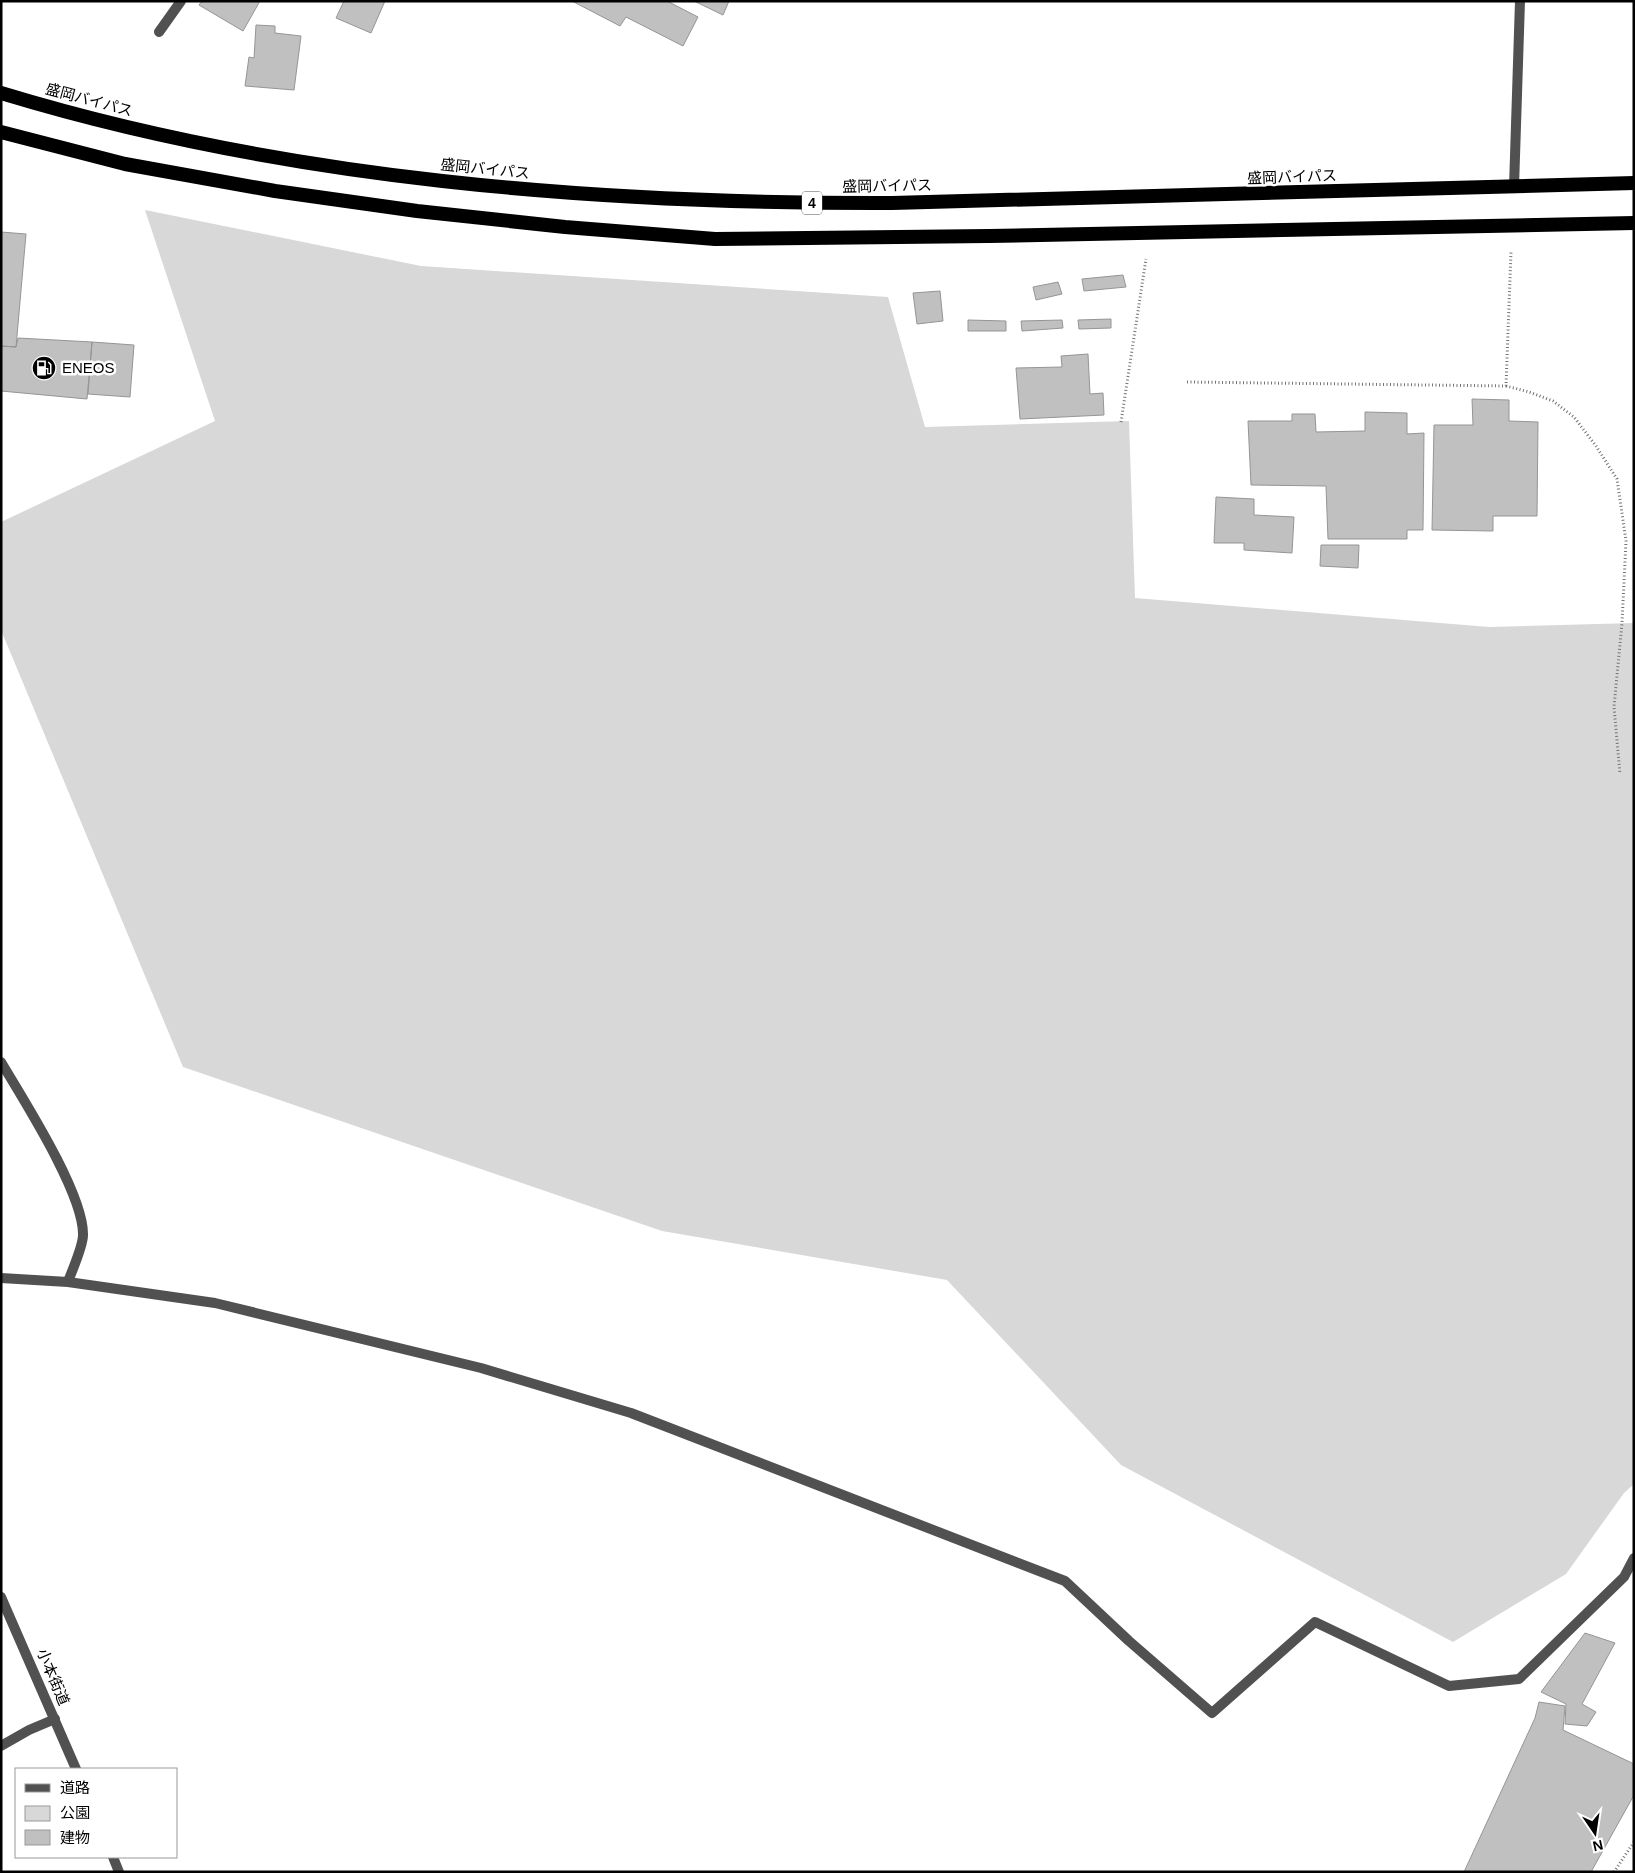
<svg xmlns="http://www.w3.org/2000/svg" width="1635" height="1873" font-family="Arial,'Noto Sans JP',sans-serif">
<style>
.green{fill:#d8d8d8}
.building{fill:#c0c0c0;stroke:#959595}
.lines{fill:none;stroke-linecap:round;stroke-linejoin:round}
.path{stroke:#737373;stroke-width:3;stroke-dasharray:1 2.5;stroke-linecap:butt}
.service{stroke:#515151;stroke-width:10}
.minor{stroke:#515151;stroke-width:10}
.tertiary{stroke:#515151;stroke-width:10}
.trunk{stroke:#000;stroke-width:14}
.labels{text-anchor:middle;stroke-width:5;stroke-linejoin:round;paint-order:stroke}
.shield{fill:#fff;stroke:#4c4c4c;stroke-width:1}
.shield-label{font-size:14px;font-weight:bold;fill:#000}
.street-label{font-size:15px;fill:#000;stroke:#fff}
.poi-label{font-size:15px;fill:#000;stroke:#fff;text-anchor:start}
</style>
<rect width="100%" height="100%" fill="#fff"/>
<path class="green" d="M145 210 421 266 888 297 925 427 1129 421 1135 598 1489 627 1634 623V1484L1624 1493 1566 1574 1453 1642 1121 1465 947 1280 662 1231 183 1067 1 630V522L215 421Z"/>
<path class="building" d="M202 1H260L243 31 199 5Z
M344 1H385L371 33 336 18Z
M572 1H667L698 17 683 46 626 17 620 26Z
M694 1H729L723 15Z
M256 25 275 26V33L301 36 294 90 245 86 249 57 254 58Z
M1 232 26 234 16 347 1 346Z
M1123 275 1126 287 1084 291 1082 279Z
M1058 282 1062 294 1036 300 1033 287Z
M940 291 943 321 917 324 913 293Z
M1111 319V328L1079 329 1078 320Z
M968 320 1006 321V331H968Z
M1062 320 1063 328 1022 331 1021 321Z
M18 338 92 342 87 399 1 391V346L16 347Z
M92 342 134 345 130 397 88 394Z
M1088 354 1090 394 1103 393 1104 415 1020 419 1016 368 1062 367 1061 356Z
M1472 399 1509 400V421L1538 422 1537 516H1493V531L1432 530 1434 425H1473Z
M1365 412 1407 413V434L1424 433 1423 530H1407V539H1328L1326 486 1251 485 1248 421H1292V414H1315L1316 432 1365 431Z
M1216 497 1254 499V515L1294 517 1292 553 1244 550V543H1214Z
M1321 545H1359L1358 568 1320 566Z
M1585 1633 1615 1643 1582 1704 1596 1712 1587 1726 1565 1724 1566 1704 1541 1692Z
M1539 1702 1565 1706 1563 1730 1634 1764V1795L1591 1872H1464L1535 1718Z"/>
<g class="lines">
<path class="path" d="M1187 382 1506 386 1511 252
M1506 386 1529 392 1553 401 1574 417 1596 446 1617 479 1626 541 1622 623 1614 707 1620 774
M1121 422 1146 259
M1614 1872 1634 1842"/>
<path class="service" d="M159 32 181 1"/>
<path class="minor" d="M1514 187 1520 1
M1 1062C23 1099 84 1194 83 1235 83 1247 72 1270 68 1282
M1 1278 68 1282 215 1303 481 1368 631 1413 1065 1581 1129 1641 1212 1713 1315 1622 1449 1686 1519 1679 1624 1577 1634 1558
M1 1746 29 1730 55 1719"/>
<path class="tertiary" d="M1 1597 76 1769
M113 1857 119 1872"/>
<path class="trunk" d="M1 93C287 180 595 204 892 203L1634 183
M1 132 125 164 275 191 417 211 565 227 715 239 989 236 1634 223"/>
</g>
<defs>
<g id="fuel-disc" transform="scale(1.25)"><circle r="9.5" fill="#000" stroke="#fff"/><path d="M-5.5-6h7V0h2V4h1.3V-2.5L3-4.5l.8-.8L6-3V5H2.5V1h-1V6h-7ZM-4.2-4.7v3.2H.2V-4.7Z" fill="#fff"/></g>
</defs>
<g fill-rule="evenodd">
<use href="#fuel-disc" x="44" y="368"/>
</g>
<g class="labels">
<rect class="shield" x="802" y="191.5" width="20" height="23" rx="4"/>
<g class="shield-label">
<text x="812" y="208">4</text>
</g>
<g class="street-label">
<text transform="translate(89 100) rotate(15)" y="5">盛岡バイパス</text>
<text transform="translate(485 169) rotate(6)" y="5">盛岡バイパス</text>
<text transform="translate(1292 177) rotate(-2)" y="5">盛岡バイパス</text>
<text transform="translate(887 186) rotate(-1)" y="5">盛岡バイパス</text>
<text transform="translate(53 1677) rotate(67)" y="5">小本街道</text>
</g>
<g class="poi-label">
<text x="62" y="373">ENEOS</text>
</g>
</g>
<rect width="1635" height="1873" fill="none" stroke="#000000" stroke-width="5"/>
<rect x="15" y="1768" width="162" height="90" fill="#ffffff" stroke="#999999"/>
<rect x="25" y="1784" width="25" height="8" fill="#515151" stroke="#999999"/>
<text x="60" y="1793" font-size="15" fill="#000000">道路</text>
<rect x="25" y="1806" width="25" height="15" fill="#d8d8d8" stroke="#999999"/>
<text x="60" y="1818" font-size="15" fill="#000000">公園</text>
<rect x="25" y="1830" width="25" height="15" fill="#c0c0c0" stroke="#999999"/>
<text x="60" y="1843" font-size="15" fill="#000000">建物</text>
<g transform="translate(1595 1833) rotate(167)" stroke="#ffffff" stroke-width="4" paint-order="stroke">
<path d="M0-4L9 19L0 12L-9 19Z" fill="#000000"/>
<text y="-8" font-size="14" font-weight="bold" text-anchor="middle" fill="#000000">N</text>
</g>
</svg>
